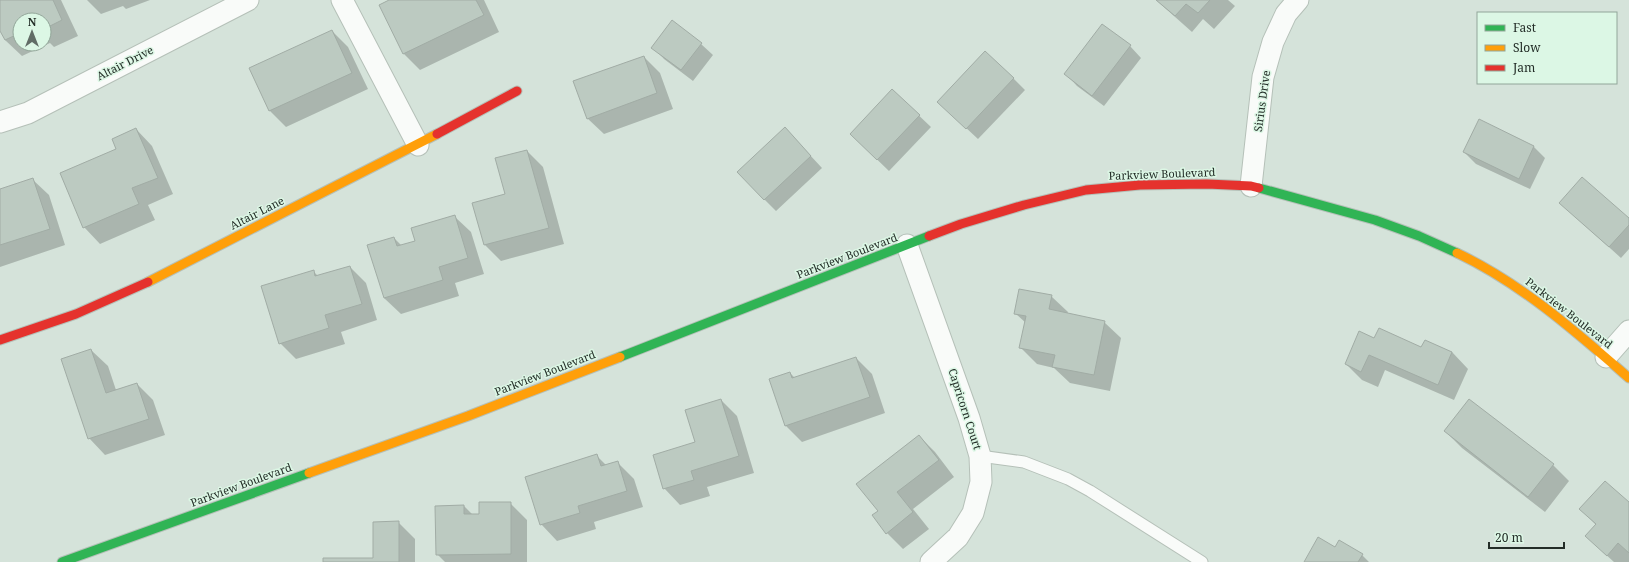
<svg xmlns="http://www.w3.org/2000/svg" width="1629" height="562" font-family="'Noto Serif',serif">
<style>
.shadow{fill:#0003;fill-rule:evenodd}
.building{fill:#bccac1;stroke:#a1aca5}
.lines{fill:none;stroke-linecap:round;stroke-linejoin:round}
.lane-casing{stroke:#b5c0b8;stroke-width:13}
.street-casing{stroke:#b5c0b8;stroke-width:23}
.fast-casing{stroke:#b5c0b8;stroke-width:11}
.slow-casing{stroke:#b5c0b8;stroke-width:11}
.jam-casing{stroke:#b5c0b8;stroke-width:11}
.lane{stroke:#f9fbf9;stroke-width:11}
.street{stroke:#f9fbf9;stroke-width:21}
.fast{stroke:#30b455;stroke-width:9}
.slow{stroke:#ff9f0a;stroke-width:9}
.jam{stroke:#e5322d;stroke-width:9}
.labels{text-anchor:middle;stroke-width:3;stroke-linejoin:round;paint-order:stroke}
.street-label{font-size:11px;fill:#232d27;stroke:#dcf7e5}
</style>
<rect width="100%" height="100%" fill="#d5e3da"/>
<path class="shadow" d="M0 0H61L78 36 54 47 50 43 22 56 5 40 0 28ZM20 20H44V44H20Z
M87 0H150L126 9 123 6 101 14Z
M391 0H484L499 32 420 70 404 54 380 5Z
M1156 0H1228L1235 6 1214 29 1203 19 1192 32Z
M332 31 348 47 368 89 286 127 270 111 250 69Z
M701 44 713 55 693 81 664 59 653 47Z
M1130 46 1141 58 1104 106 1077 86 1066 74Z
M644 57 660 73 673 109 604 134 587 118Z
M1013 78 1025 90 978 139 950 113Z
M892 90 931 127 889 171 862 145Z
M1479 121 1534 147 1545 158 1530 189 1476 164 1464 152Z
M136 129 152 146 173 194 148 205 155 220 100 244 84 227 117 149Z
M796 140 822 168 776 211 764 199Z
M527 151 543 167 564 244 501 261 485 245Z
M32 179 49 195 65 245 0 267V190Z
M1560 203 1629 219V249L1621 258Z
M454 216 471 232 484 274 455 283 459 296 401 314 384 298 394 238 402 246 416 242Z
M350 267 366 283 377 320 341 332 345 344 296 359 280 343 313 271 318 276Z
M1051 296 1068 312 1067 314 1104 322 1121 338 1110 391 1070 383 1054 368 1037 364 1021 348 1026 323 1015 313Z
M1375 339 1422 348 1425 341 1452 352 1468 369 1454 400 1385 370 1378 387 1362 380 1346 364Z
M91 350 108 366 116 390 137 384 153 400 165 435 105 455 89 438Z
M856 358 872 374 885 413 802 442 785 425 790 373 795 378Z
M721 400 737 416 754 473 707 487 710 496 680 505 664 488 696 442Z
M1445 431 1553 465 1569 481 1545 512 1462 448Z
M919 436 935 452 954 477 913 509 929 529 903 549 887 533 879 511Z
M597 456 607 466 618 463 634 479 643 507 594 522 596 529 557 541 541 524Z
M510 503 527 520V562H445L437 554 464 506 473 515H480Z
M1629 504V562H1614L1603 552 1596 525 1581 509Z
M398 522 415 539V562H324L374 559Z
M1335 548 1362 555 1369 562H1305Z"/>
<path class="building" d="M0 0H53L62 20 44 29V20H20V33L5 40 0 31Z
M389 0H476L484 15 403 54 379 5Z
M1156 0H1210L1198 13 1186 4 1175 16Z
M672 20 702 43 681 70 651 48Z
M1102 24 1131 45 1092 96 1064 74Z
M332 30 352 73 269 111 249 68Z
M985 51 1014 78 966 129 937 102Z
M644 56 657 93 587 119 573 81Z
M892 89 920 115 877 160 850 134Z
M1479 119 1534 146 1519 179 1463 152Z
M785 127 811 156 764 200 737 172Z
M136 128 158 178 132 188 139 204 83 228 60 173 116 149 112 139Z
M527 150 549 228 484 245 472 203 505 194 495 158Z
M1582 177 1629 218V225L1609 247 1559 203Z
M33 178 50 229 0 245V189Z
M455 215 468 258 439 267 443 280 384 298 367 245 394 237 397 246 415 241 411 228Z
M350 266 362 304 325 315 329 328 279 344 261 286 314 270 315 276Z
M1019 289 1052 295 1049 309 1105 321 1094 375 1052 367 1055 355 1019 348 1026 316 1014 314Z
M1379 328 1421 347 1425 340 1452 352 1438 385 1369 355 1361 372 1345 364 1359 331 1374 338Z
M91 349 106 393 137 383 149 419 88 439 61 359Z
M856 357 870 397 785 426 769 379 790 372 792 378Z
M721 399 739 456 691 471 694 480 663 489 653 455 695 442 685 410Z
M1469 399 1554 464 1528 497 1444 431Z
M919 435 939 460 897 492 913 512 886 534 872 515 878 511 856 484Z
M597 454 601 466 618 461 627 491 578 506 580 513 540 525 525 477Z
M1605 481 1629 502V553L1618 543 1607 556 1585 536 1596 524 1579 509Z
M479 502H511V554L436 555 435 506 464 505V514H479Z
M399 521V562H323V558H373V522Z
M1318 537 1335 547 1339 540 1363 554 1358 562H1304Z"/>
<g class="lines">
<g class="lane-casing">
<path id="lane" d="M980 456 1024 462 1068 479 1090 491 1202 562"/>
</g>
<g class="street-casing">
<path id="street" d="M342 0 418 145
M0 122 28 113 248 0
M1251 186 1263 77 1273 42 1286 14 1298 0
M907 245 969 418 980 456 981 482 973 513 958 537 931 562
M1606 357 1629 331"/>
</g>
<g class="fast-casing">
<path id="fast" d="M1259 188 1375 220 1419 236 1457 253
M620 357 929 236
M62 562 309 473"/>
</g>
<g class="slow-casing">
<path id="slow" d="M1457 253C1522 284 1575 331 1629 378
M148 282 437 134
M309 473 468 416 620 357"/>
</g>
<g class="jam-casing">
<path id="jam" d="M437 134 517 91
M929 236 961 224 1024 205 1086 190 1140 185 1207 184 1251 186 1259 188
M0 340 76 314 148 282"/>
</g>
<use href="#lane" class="lane"/>
<use href="#street" class="street"/>
<use href="#fast" class="fast"/>
<use href="#slow" class="slow"/>
<use href="#jam" class="jam"/>
</g>
<g class="labels">
<g class="street-label">
<text transform="translate(125 63) rotate(-27)" y="4">Altair Drive</text>
<text transform="translate(1262 101) rotate(-82)" y="4">Sirius Drive</text>
<text transform="translate(1162 174) rotate(-2)" y="4">Parkview Boulevard</text>
<text transform="translate(257 213) rotate(-27)" y="4">Altair Lane</text>
<text transform="translate(847 256) rotate(-21)" y="4">Parkview Boulevard</text>
<text transform="translate(1569 313) rotate(38)" y="4">Parkview Boulevard</text>
<text transform="translate(545 373) rotate(-21)" y="4">Parkview Boulevard</text>
<text transform="translate(965 409) rotate(72)" y="4">Capricorn Court</text>
<text transform="translate(241 485) rotate(-20)" y="4">Parkview Boulevard</text>
</g>
</g>
<rect x="1477" y="12" width="140" height="72" fill="#dcf7e5" stroke="#92a699"/>
<rect x="1485" y="25" width="20" height="6" fill="#30b455" stroke="#92a699"/>
<text x="1513" y="32" font-size="12" fill="#232d27">Fast</text>
<rect x="1485" y="45" width="20" height="6" fill="#ff9f0a" stroke="#92a699"/>
<text x="1513" y="52" font-size="12" fill="#232d27">Slow</text>
<rect x="1485" y="65" width="20" height="6" fill="#e5322d" stroke="#92a699"/>
<text x="1513" y="72" font-size="12" fill="#232d27">Jam</text>
<g transform="translate(32 32)"><circle r="19" fill="#dcf7e5" stroke="#92a699"/>
<path d="M0-3L7 15L0 10L-7 15Z" fill="#616d66"/>
<text y="-6" font-size="11" font-weight="bold" text-anchor="middle" fill="#232d27">N</text>
</g>
<path d="M1489 542v6h75v-6" fill="none" stroke="#232d27" stroke-width="2"/>
<text x="1495" y="542" font-size="12" fill="#232d27" stroke="#dcf7e5" stroke-width="3" paint-order="stroke">20 m</text>
</svg>
